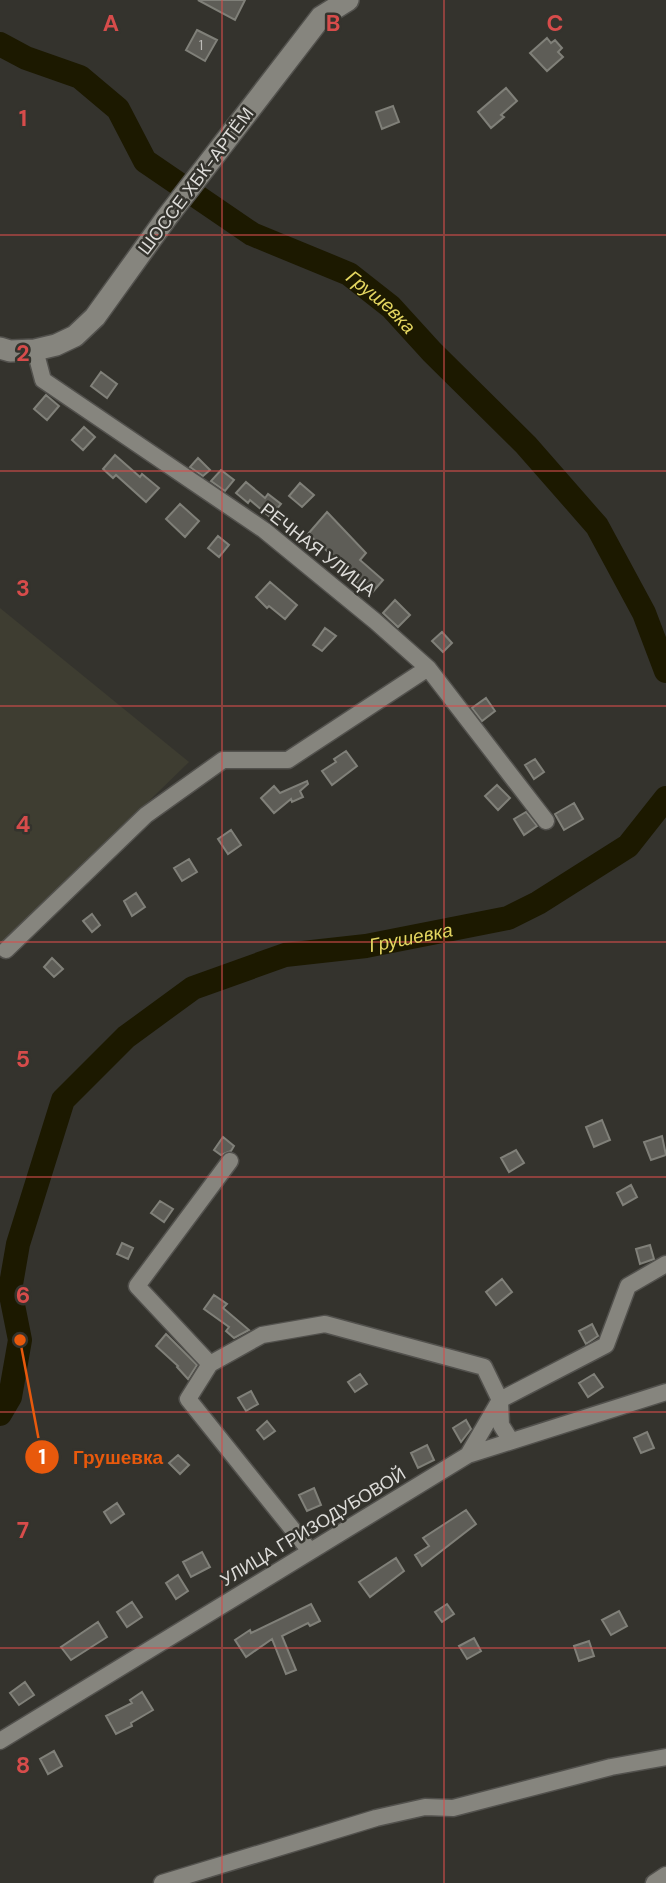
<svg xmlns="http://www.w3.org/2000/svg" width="666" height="1883" font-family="'DM Sans',sans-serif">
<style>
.built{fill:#3e3d31}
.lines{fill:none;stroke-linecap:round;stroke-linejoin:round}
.river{stroke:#1c1900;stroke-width:24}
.building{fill:#5e5d57;stroke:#808079;stroke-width:2}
.street-casing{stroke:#52514d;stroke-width:19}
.secondary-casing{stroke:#52514d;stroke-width:24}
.street{stroke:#86857e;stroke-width:16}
.secondary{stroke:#86857e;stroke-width:21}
.grid{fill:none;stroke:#d74c4b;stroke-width:2;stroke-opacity:0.55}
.labels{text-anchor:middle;stroke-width:5;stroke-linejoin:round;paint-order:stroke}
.number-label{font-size:14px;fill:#bdbcb8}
.street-label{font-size:18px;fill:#dddcd9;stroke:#34332d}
.water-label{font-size:19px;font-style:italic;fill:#e4d660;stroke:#34332d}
.grid-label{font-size:23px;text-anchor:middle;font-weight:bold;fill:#d74c4b;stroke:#34332d;stroke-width:5;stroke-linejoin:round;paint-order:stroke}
.leader{fill:none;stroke:#e8590c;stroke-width:2.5}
.callout-dot{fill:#e8590c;stroke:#34332d;stroke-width:2.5}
.mark-label{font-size:21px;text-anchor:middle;font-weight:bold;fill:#fff}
.callout-label{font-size:19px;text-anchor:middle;font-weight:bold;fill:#e8590c;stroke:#34332d;stroke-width:5;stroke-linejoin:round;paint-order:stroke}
</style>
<rect width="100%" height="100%" fill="#34332d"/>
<path class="built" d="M0 608 189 762 0 946Z"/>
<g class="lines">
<g class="river">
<path id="s1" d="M0 44 26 58 80 77 118 109 145 161 252 234 349 274 391 307 432 352 526 445 597 526 644 613 666 671"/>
<path id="s2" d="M0 1414 10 1397 20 1340 10 1290 18 1244 63 1100 126 1037 193 988 285 955 366 946 508 918 538 903 628 846 666 798"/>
</g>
</g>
<path class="building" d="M198 0H245L235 20Z
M197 30 217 40 205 61 186 50Z
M547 38 551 43 555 40 562 48 558 52 563 57 547 71 530 53Z
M506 88 517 101 501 115 504 117 491 128 478 112Z
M393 106 399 122 382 129 376 112Z
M101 372 117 384 107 398 91 386Z
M46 395 59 406 47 420 34 409Z
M84 427 95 437 83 450 72 440Z
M115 455 140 477 142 474 159 488 146 502 116 475 113 478 103 469Z
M198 458 210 470 203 476 190 467Z
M221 470 234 480 225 491 211 481Z
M246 482 265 498 268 494 281 504 270 517 250 500 248 503 236 493Z
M300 483 314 495 302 507 289 496Z
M180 504 199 521 185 537 166 519Z
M327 512 366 553 360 560 383 580 370 595 353 581 356 577 308 534Z
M218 536 229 545 219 557 208 548Z
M270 582 297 605 285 619 269 606 267 608 256 597Z
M395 600 410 615 398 627 383 613Z
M325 628 336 636 322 651 313 645Z
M442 632 452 643 443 652 432 641Z
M486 698 495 711 482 721 472 708Z
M346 751 357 766 332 785 322 771 336 762 334 759Z
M535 759 544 772 534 779 525 765Z
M307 781 308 784 300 791 303 797 292 802 291 799 274 813 261 798 274 786 280 793Z
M497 785 510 798 498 810 485 796Z
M574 803 583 819 564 830 555 814Z
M526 812 537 826 524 835 514 819Z
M231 830 241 845 228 854 218 839Z
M189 859 197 872 182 881 174 868Z
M136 893 145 907 132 916 124 901Z
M92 914 100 925 92 932 83 921Z
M52 958 63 969 54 977 44 967Z
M602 1120 610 1140 594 1147 586 1127Z
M662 1136 666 1155 651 1160 644 1142Z
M223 1137 234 1146 231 1151 221 1155 214 1150Z
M516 1150 524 1163 509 1172 501 1158Z
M631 1185 637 1197 623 1205 617 1193Z
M160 1201 173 1209 164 1222 151 1213Z
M122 1243 133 1248 128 1259 117 1254Z
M650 1245 654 1259 640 1264 636 1249Z
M502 1279 512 1292 496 1305 486 1292Z
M214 1295 227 1304 223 1308 249 1330 234 1338 226 1331 229 1327 204 1309Z
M592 1324 598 1336 586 1344 579 1331Z
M166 1334 197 1365 188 1379 177 1367 178 1366 156 1346Z
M360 1374 367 1384 355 1392 348 1382Z
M594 1374 603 1387 588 1397 579 1383Z
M251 1391 258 1404 246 1411 238 1398Z
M466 1420 471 1429 461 1442 453 1428Z
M267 1421 275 1431 264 1439 257 1430Z
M647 1432 654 1448 641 1453 634 1438Z
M427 1445 434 1460 418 1468 411 1453Z
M178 1455 189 1465 180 1474 169 1463Z
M314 1488 321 1505 307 1511 299 1495Z
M117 1503 124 1514 111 1523 104 1512Z
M466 1510 476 1524 422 1566 415 1555 429 1546 423 1538Z
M202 1552 210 1567 191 1577 183 1562Z
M396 1558 404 1571 370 1597 359 1582Z
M178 1575 188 1591 176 1599 166 1583Z
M132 1602 142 1617 127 1627 117 1612Z
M311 1604 320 1621 310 1626 308 1623 282 1636 296 1670 286 1674 272 1639 246 1657 235 1640 250 1630 251 1633Z
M447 1604 454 1614 442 1622 435 1612Z
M619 1611 627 1626 611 1635 602 1620Z
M98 1622 107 1637 71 1660 61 1647Z
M474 1638 481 1651 467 1659 459 1646Z
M589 1641 594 1656 579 1661 574 1646Z
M25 1682 34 1695 19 1705 10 1693Z
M142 1692 153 1710 131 1723 132 1726 116 1734 106 1716 132 1703 130 1700Z
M54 1751 62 1766 48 1774 40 1759Z"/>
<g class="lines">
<g class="street-casing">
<path id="street" d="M35 350 43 380 264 530 375 621 428 668 546 821
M6 950 146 815 223 760H288L428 668
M210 1364 137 1286 230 1161
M468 1455 500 1400 606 1345 628 1286 666 1264
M310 1551 188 1399 210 1364 262 1335 325 1324 484 1367 500 1400 501 1425 511 1441
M0 1741 468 1455 666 1392
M162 1883 376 1818 425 1807 453 1808 611 1767 666 1757
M654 1883 666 1875"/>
</g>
<g class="secondary-casing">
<path id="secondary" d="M0 348 10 351 35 350 56 345 75 336 95 317 167 217 321 17 348 0"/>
</g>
<use href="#street" class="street"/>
<use href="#secondary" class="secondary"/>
</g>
<path class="grid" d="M222 0V1883M444 0V1883M0 235H666M0 471H666M0 706H666M0 942H666M0 1177H666M0 1412H666M0 1648H666"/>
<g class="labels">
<g class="number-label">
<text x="201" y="50">1</text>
</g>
<g class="street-label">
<text transform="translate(196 181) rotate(-53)" y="6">ШОССЕ ХБК-АРТЁМ</text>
<text transform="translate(318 550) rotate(38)" y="6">РЕЧНАЯ УЛИЦА</text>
<text transform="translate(313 1527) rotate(-31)" y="6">УЛИЦА ГРИЗОДУБОВОЙ</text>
</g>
<g class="water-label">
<text dy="7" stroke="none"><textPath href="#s1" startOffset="472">Грушевка</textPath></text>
<text dy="7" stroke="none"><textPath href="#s2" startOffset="723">Грушевка</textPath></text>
</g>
</g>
<g class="grid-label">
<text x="111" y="31">A</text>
<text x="333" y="31">B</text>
<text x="555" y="31">C</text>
<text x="23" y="126">1</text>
<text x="23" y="361">2</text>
<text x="23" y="596">3</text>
<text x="23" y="832">4</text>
<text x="23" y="1067">5</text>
<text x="23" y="1303">6</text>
<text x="23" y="1538">7</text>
<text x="23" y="1773">8</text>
</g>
<path class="leader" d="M20 1340L42 1457"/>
<g class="callout-dot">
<circle cx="20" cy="1340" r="7"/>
<circle cx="42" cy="1457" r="18"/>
</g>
<g class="mark-label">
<text x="42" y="1464">1</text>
</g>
<g class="callout-label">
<text x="118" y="1464">Грушевка</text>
</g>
</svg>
